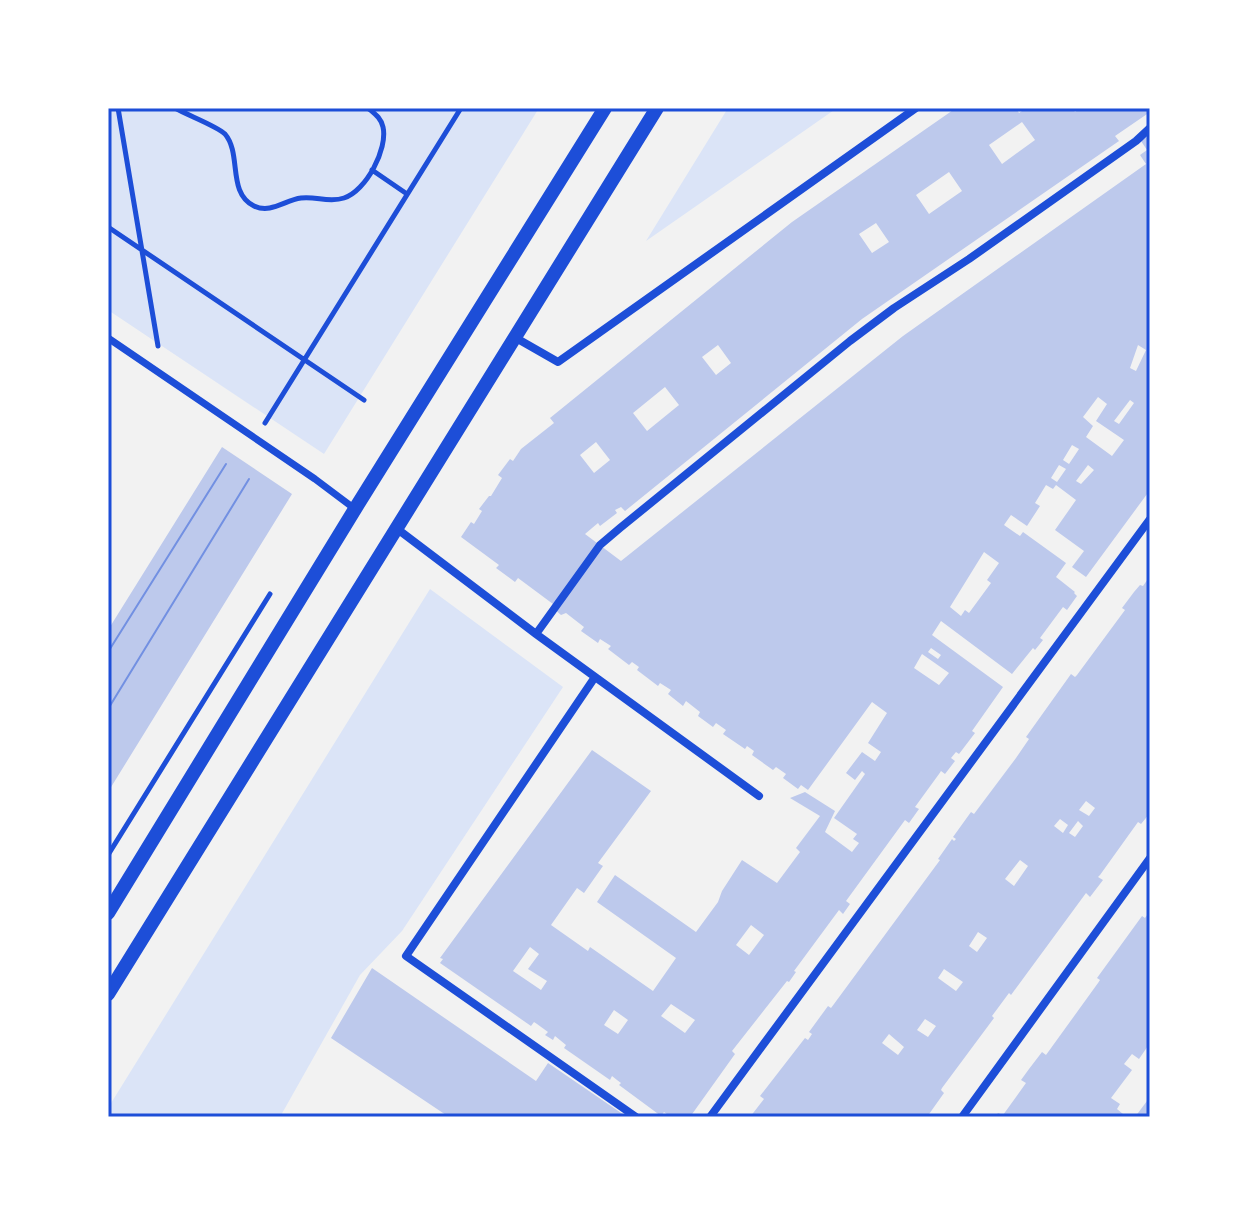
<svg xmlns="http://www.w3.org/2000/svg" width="1258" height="1225" font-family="'PT Serif',serif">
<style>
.green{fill:#dbe4f7}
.building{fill:#bdc9ec;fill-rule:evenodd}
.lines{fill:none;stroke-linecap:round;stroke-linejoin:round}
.path{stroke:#1d4ed8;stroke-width:5}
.pedestrian{stroke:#1d4ed8;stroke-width:7}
.minor{stroke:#1d4ed8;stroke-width:8}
.tertiary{stroke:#1d4ed8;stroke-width:14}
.tram{stroke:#7290e2;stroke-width:2}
.neatline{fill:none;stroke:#1d4ed8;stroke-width:3}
</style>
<rect width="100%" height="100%" fill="#f2f2f2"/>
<path class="green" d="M108 108H539L324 454 108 310Z
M728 108H837L646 241Z
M430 589 563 687 402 931 360 975 280 1117H108V1108Z"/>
<path class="building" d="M956 108H1016L1019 113 1022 111 1020 108H1072L1075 112 1081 108H1150V112L1115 136 1119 141 862 319 625 511 621 507 615 510 617 513 600 526 598 523 585 534 621 561 903 336 1146 164 1140 155 1147 150 1141 141 1150 135V490L1086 577 1072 567 1084 551 1055 530 1076 500 1056 485 1053 489 1046 485 1035 503 1040 506 1027 526 1011 515 1004 525 1020 536 1023 532 1066 563 1056 577 1075 592 1074 593 1077 596 1067 610 1063 607 1040 638 1043 640 1035 650 1033 648 1012 674 941 621 932 635 1003 687 972 731 975 733 959 754 956 752 951 758 955 761 945 774 941 771 939 774 915 807 919 809 909 823 905 820 846 901 850 904 843 914 839 910 794 971 796 972 789 982 787 981 732 1051 735 1054 690 1117H671L664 1112 661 1116 619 1085 621 1083 617 1080 612 1076 610 1080 564 1048 566 1045 555 1036 553 1040 545 1035 548 1032 537 1024 534 1022 531 1026 440 963 443 959 440 958 592 750 651 791 598 863 603 866 584 893 577 888 551 925 588 951 590 947 653 991 676 958 597 902 615 875 696 932 718 902 722 891 742 860 777 883 800 852 796 848 820 816 790 798 805 792 835 811 825 832 852 852 859 843 853 839 857 834 834 818 865 774 862 771 855 780 846 773 862 752 875 761 881 752 868 743 887 713 872 702 808 790 801 785 798 789 783 778 786 774 776 767 773 770 752 755 754 751 747 746 745 749 723 734 726 730 716 723 713 727 698 716 700 712 686 701 683 706 668 694 671 690 660 683 658 686 637 670 639 667 632 662 629 665 608 649 611 646 600 639 598 643 581 631 584 627 566 613 561 615 553 608V604L518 578 515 582 496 568 499 565 461 537 471 522 474 524 482 511 479 509 489 496H491L502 478 498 475 510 459 513 461 521 449 554 423 550 418 792 222ZM1022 122 1035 140 1002 164 989 145ZM949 172 962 191 929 214 916 195ZM876 223 889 242 872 253 859 234ZM718 345 731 363 716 375 702 357ZM1138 345 1146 350 1136 371 1130 368ZM665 387 679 405 647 431 633 413ZM1098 397 1107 404 1096 421 1124 440 1112 456 1086 437 1093 426 1083 417ZM1130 400 1134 403 1119 424 1114 421ZM596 442 610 460 594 473 580 455ZM1072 445 1079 449 1069 464 1063 460ZM1059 465 1066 469 1057 482 1051 478ZM1088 465 1094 470 1081 484 1076 481ZM984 552 999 563 987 580 991 583 969 613 965 610 961 616 950 607ZM931 648 941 655 938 659 928 652ZM922 654 949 673 939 685 914 668ZM751 925 764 935 749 955 736 945ZM530 947 539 954 528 969 547 981 541 990 513 971ZM671 1004 695 1020 685 1033 661 1016ZM614 1010 628 1020 618 1034 604 1025Z
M222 447 292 494 108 792V630Z
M1150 576V813L1141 824 1138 822 1100 875 1098 877 1103 880 1090 897 1086 893 1011 995 1009 993 992 1016 994 1018 942 1088 941 1090 944 1093 927 1117H750L764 1099 760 1096 805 1038 808 1040 812 1034 809 1032 828 1006 831 1008 834 1004 940 860 938 859 952 839 954 841 956 839 953 837 971 812 974 814 1016 758 1029 739 1026 737 1071 674 1075 677 1077 675 1125 610 1122 608 1134 592 1140 585 1143 586ZM1086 801 1095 808 1089 816 1079 810ZM1060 819 1068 825 1063 833 1054 826ZM1078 821 1083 826 1075 837 1069 833ZM1020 860 1028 866 1014 886 1005 879ZM978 932 987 938 977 952 969 946ZM944 969 963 982 956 991 938 978ZM925 1019 936 1026 928 1037 917 1030ZM889 1034 904 1047 898 1055 882 1043Z
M1150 911V1043L1139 1059 1132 1054 1124 1064 1132 1070 1111 1098 1120 1104 1117 1109 1123 1114 1120 1117H995L998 1113 1003 1115 1026 1083 1021 1080 1029 1069 1042 1052 1046 1055 1098 983 1100 980 1097 978 1142 916 1145 918Z
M372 968 536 1081 548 1063 627 1117H449L331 1038Z
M1150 1097V1117H1135Z"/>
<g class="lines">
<path class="path" d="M118 108 158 346
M175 108C187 115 217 126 225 134 242 154 227 193 254 206 271 214 285 200 301 198 316 196 329 203 344 198 366 191 388 149 383 127 381 118 375 114 368 108
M372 170 407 194
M108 227 364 400
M265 423 461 108
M108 855 270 594"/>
<path class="pedestrian" d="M108 338 315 479 355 509"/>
<path class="minor" d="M516 338 558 362 916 108
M396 528 536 634 759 796
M536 634 600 545 620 528 850 341 894 308 969 259 1136 141 1150 128
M595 677 406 956 636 1117
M710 1117 1150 519
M962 1117 1150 858"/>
<path class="tertiary" d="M108 913 355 509 605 108
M108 994 657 108"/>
<path class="tram" d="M108 652 226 464
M108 709 249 479"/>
</g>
<rect width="1258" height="1225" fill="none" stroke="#ffffff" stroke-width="220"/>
<rect x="110" y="110" width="1038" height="1005" class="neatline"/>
</svg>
